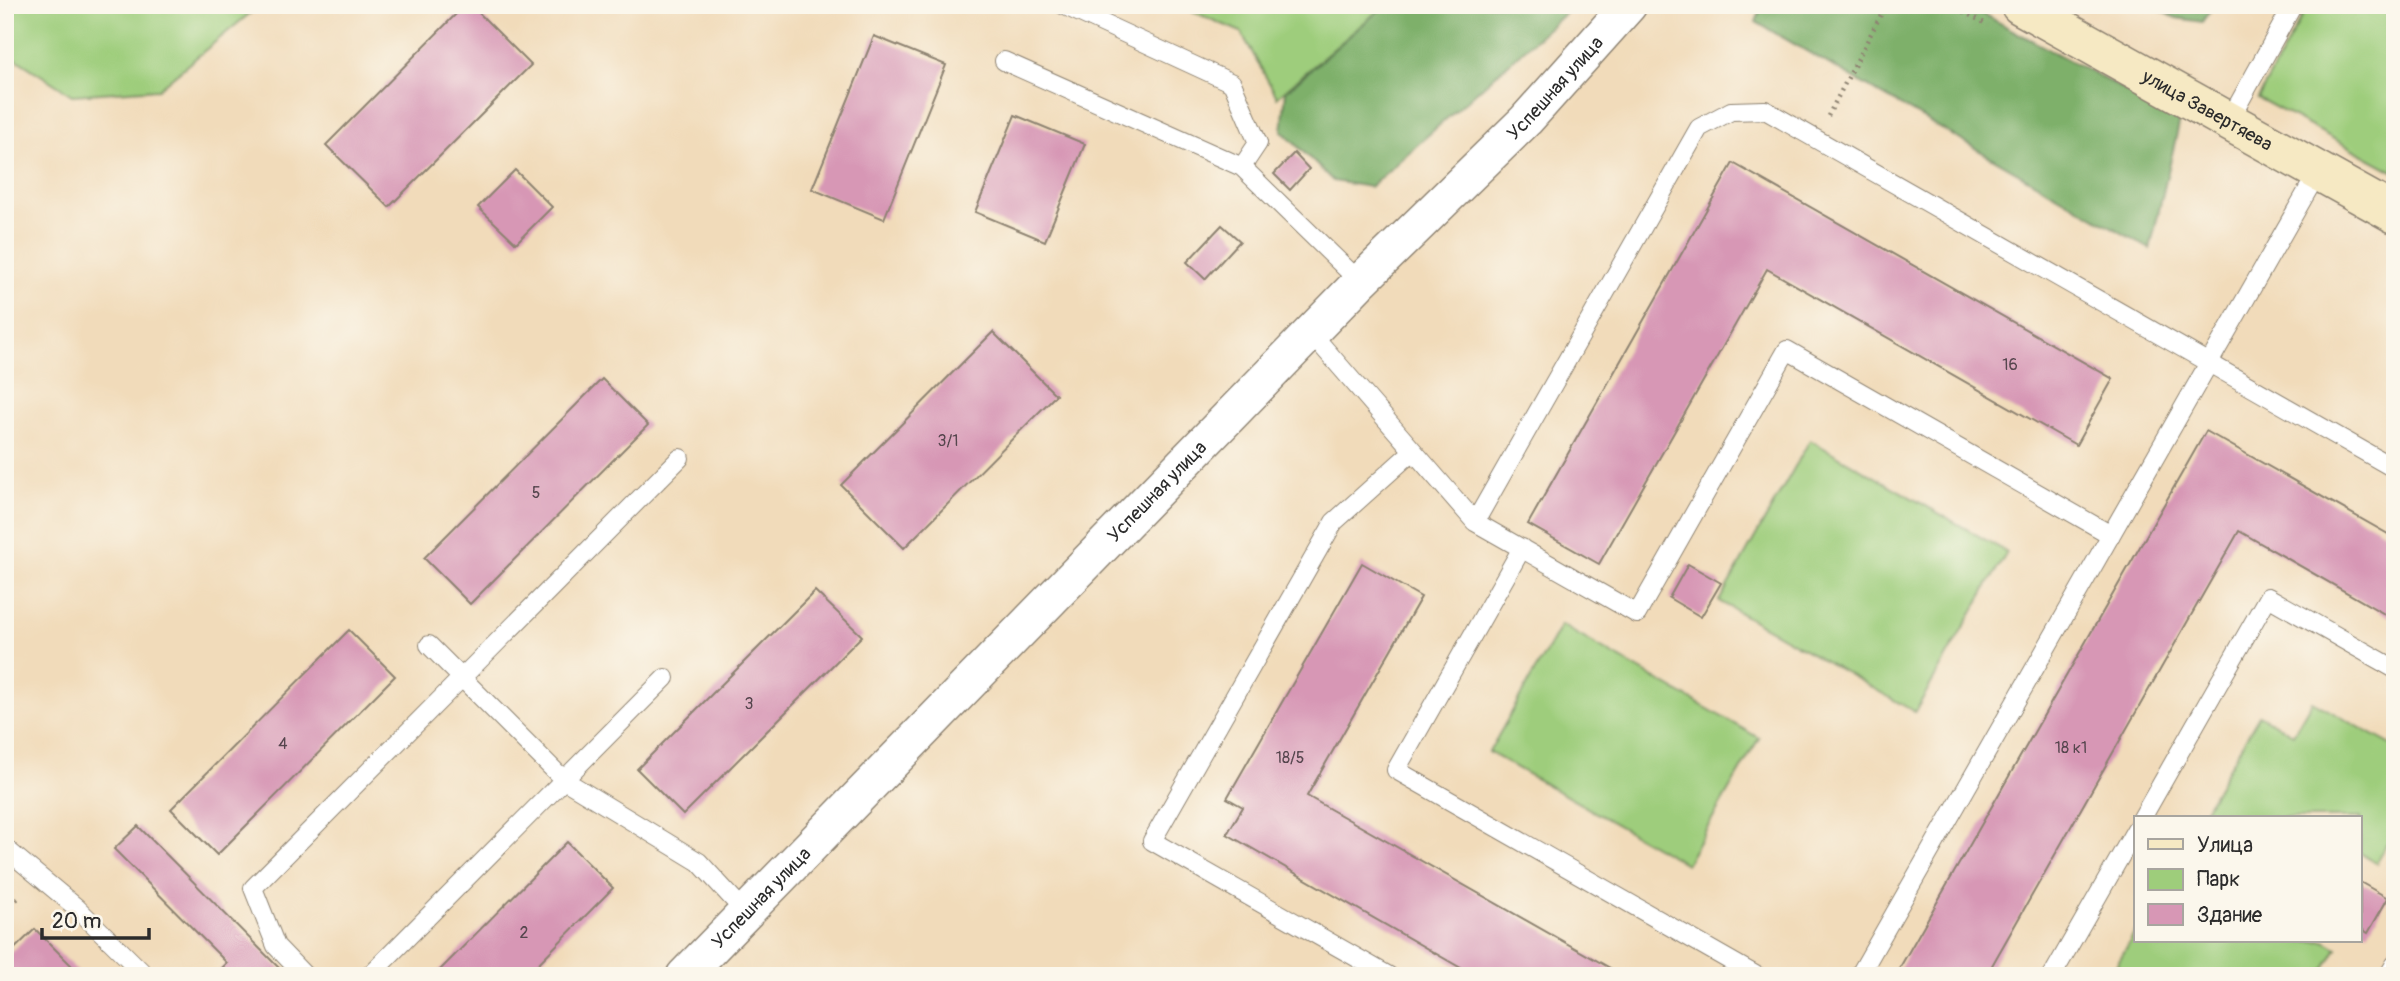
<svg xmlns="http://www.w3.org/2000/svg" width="2400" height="981" font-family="Pangolin,sans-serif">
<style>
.green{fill:#9ecd7b;stroke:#647c53;stroke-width:2}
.forest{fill:#7eb06b;stroke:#546e4b;stroke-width:2}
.building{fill:#d797b5}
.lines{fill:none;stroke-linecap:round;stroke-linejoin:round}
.lane-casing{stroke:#8e8372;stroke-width:20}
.street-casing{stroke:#8e8372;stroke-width:38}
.secondary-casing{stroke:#8e8372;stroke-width:41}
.path{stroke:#8e8372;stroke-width:4.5;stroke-dasharray:2 5;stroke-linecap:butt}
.lane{stroke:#fff;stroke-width:18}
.street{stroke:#fff;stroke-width:35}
.secondary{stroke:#f6e9c3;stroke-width:38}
.labels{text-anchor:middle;stroke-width:5;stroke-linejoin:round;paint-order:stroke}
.number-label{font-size:16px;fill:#56464e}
.street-label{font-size:19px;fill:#2b2b2b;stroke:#fbf7ec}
</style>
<rect width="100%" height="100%" fill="#fbf7ec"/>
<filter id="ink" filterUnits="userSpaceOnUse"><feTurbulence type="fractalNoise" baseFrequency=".0143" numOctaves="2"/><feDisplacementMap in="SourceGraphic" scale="14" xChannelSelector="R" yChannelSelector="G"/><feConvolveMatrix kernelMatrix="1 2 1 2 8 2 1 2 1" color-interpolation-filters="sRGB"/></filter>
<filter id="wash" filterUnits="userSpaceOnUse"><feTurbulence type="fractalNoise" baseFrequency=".00686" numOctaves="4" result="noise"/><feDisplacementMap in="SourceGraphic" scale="28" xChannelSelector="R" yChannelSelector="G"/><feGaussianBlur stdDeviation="1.57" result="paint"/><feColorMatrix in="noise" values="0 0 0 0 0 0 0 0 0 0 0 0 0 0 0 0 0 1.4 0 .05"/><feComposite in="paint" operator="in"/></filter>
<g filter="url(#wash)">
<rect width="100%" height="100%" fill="#f1dbba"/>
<path class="green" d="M5 5H260L158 89 72 95 5 52Z
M1177 5H1385L1277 97 1241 32Z
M2308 5H2376L2395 19V172L2258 98Z
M1810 440 2007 552 1915 712 1719 601Z
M1561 625 1759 738 1686 864 1489 752Z
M2312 701 2395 747V830L2376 863 2360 853V818H2200L2259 715 2293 734Z
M2136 931V941H2325L2337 948 2321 976H2110Z"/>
<path class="forest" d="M1385 5H1574L1370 187 1333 181 1282 131 1286 91Z
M1762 5H1966L2180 120 2150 249 1756 22Z
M2149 5H2214L2202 22 2176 18Z"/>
<g id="blocks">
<path class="building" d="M465 5H471L531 65 389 207 326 145Z
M874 36 946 65 884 219 812 189Z
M1015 115 1085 144 1045 241 975 212Z
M1294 153 1309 169 1290 190 1274 174Z
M1733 163 2113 379 2076 445 1767 269 1599 564 1528 524Z
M515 170 552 207 516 243 478 207Z
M1222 225 1240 241 1205 279 1187 262Z
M993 332 1056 395 904 548 841 485Z
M602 379 648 425 470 604 424 558Z
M2206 431 2395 538V620L2239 531 1986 976H1895Z
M1362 563 1421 597 1307 796 1624 976H1475L1227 834 1243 807 1227 798Z
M1688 564 1721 583 1701 617 1669 598Z
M815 591 862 636 683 815 637 769Z
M349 630 395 676 217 855 171 809Z
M138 826 287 976H214L227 963 114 849Z
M567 842 613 888 526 976H434Z
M2360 882 2388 898 2368 933 2360 928Z
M35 929 82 976H5V958Z"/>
</g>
</g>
<g filter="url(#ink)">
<use href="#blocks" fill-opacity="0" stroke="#8e8372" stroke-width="2"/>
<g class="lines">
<g class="lane-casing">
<path id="lane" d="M1063 5 1232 83 1258 143 1242 167
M1004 61 1242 167 1360 282
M2229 121 2293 5
M1311 333 1475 522
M2111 535 1787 350 1637 614 1475 522 1699 128 1731 111 1765 110 2395 469
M1522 548 1396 770 1757 976
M429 645 564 780 699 862 746 913
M2142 818 2268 597 2395 669
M5 848 77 908 146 976
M305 976 276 946 253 888 680 458
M369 976 665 678
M1389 976 1152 841 1334 522 1413 451
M1859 976 2318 172
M2052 976 2136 829
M2388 976 2395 964"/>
</g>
<g class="street-casing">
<g id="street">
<path id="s1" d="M684 976 1360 282 1526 120 1629 5"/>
</g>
</g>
<g class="secondary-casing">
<g id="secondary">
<path id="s2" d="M2020 5 2395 214"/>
</g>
</g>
<path class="path" d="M1951 5 1988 25
M1828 116 1886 5
M5 908 21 896"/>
<use href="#lane" class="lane"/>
<use href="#street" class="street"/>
<use href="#secondary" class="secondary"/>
</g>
</g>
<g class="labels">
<g class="number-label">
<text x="2010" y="370">16</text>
<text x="948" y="446">3/1</text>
<text x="536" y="498">5</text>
<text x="749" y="709">3</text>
<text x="283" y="749">4</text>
<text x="2071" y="753">18 к1</text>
<text x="1290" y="763">18/5</text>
<text x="524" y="938">2</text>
</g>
<g class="street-label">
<text dy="7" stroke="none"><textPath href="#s1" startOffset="1244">Успешная улица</textPath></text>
<text dy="7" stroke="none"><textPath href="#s2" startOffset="215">улица Завертяева</textPath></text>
<text dy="7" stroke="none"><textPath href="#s1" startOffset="677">Успешная улица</textPath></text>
<text dy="7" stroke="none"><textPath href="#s1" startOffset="110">Успешная улица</textPath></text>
</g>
</g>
<rect width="2400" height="981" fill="none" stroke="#fbf7ec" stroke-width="28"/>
<rect x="2134" y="816" width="228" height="126" fill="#fbf7ec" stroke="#a8a59f" stroke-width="2"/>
<rect x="2148" y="839" width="35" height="10" fill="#f6e9c3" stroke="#a8a59f" stroke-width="2"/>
<text x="2197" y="852" font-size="21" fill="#2b2b2b">Улица</text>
<rect x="2148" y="869" width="35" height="21" fill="#9ecd7b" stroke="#a8a59f" stroke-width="2"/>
<text x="2197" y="886" font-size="21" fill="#2b2b2b">Парк</text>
<rect x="2148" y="904" width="35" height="21" fill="#d797b5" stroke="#a8a59f" stroke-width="2"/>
<text x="2197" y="922" font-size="21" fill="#2b2b2b">Здание</text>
<path d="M42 928v10h107v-10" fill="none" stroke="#2b2b2b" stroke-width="3.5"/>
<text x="52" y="928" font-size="21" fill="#2b2b2b" stroke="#fbf7ec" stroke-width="5" paint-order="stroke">20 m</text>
</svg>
